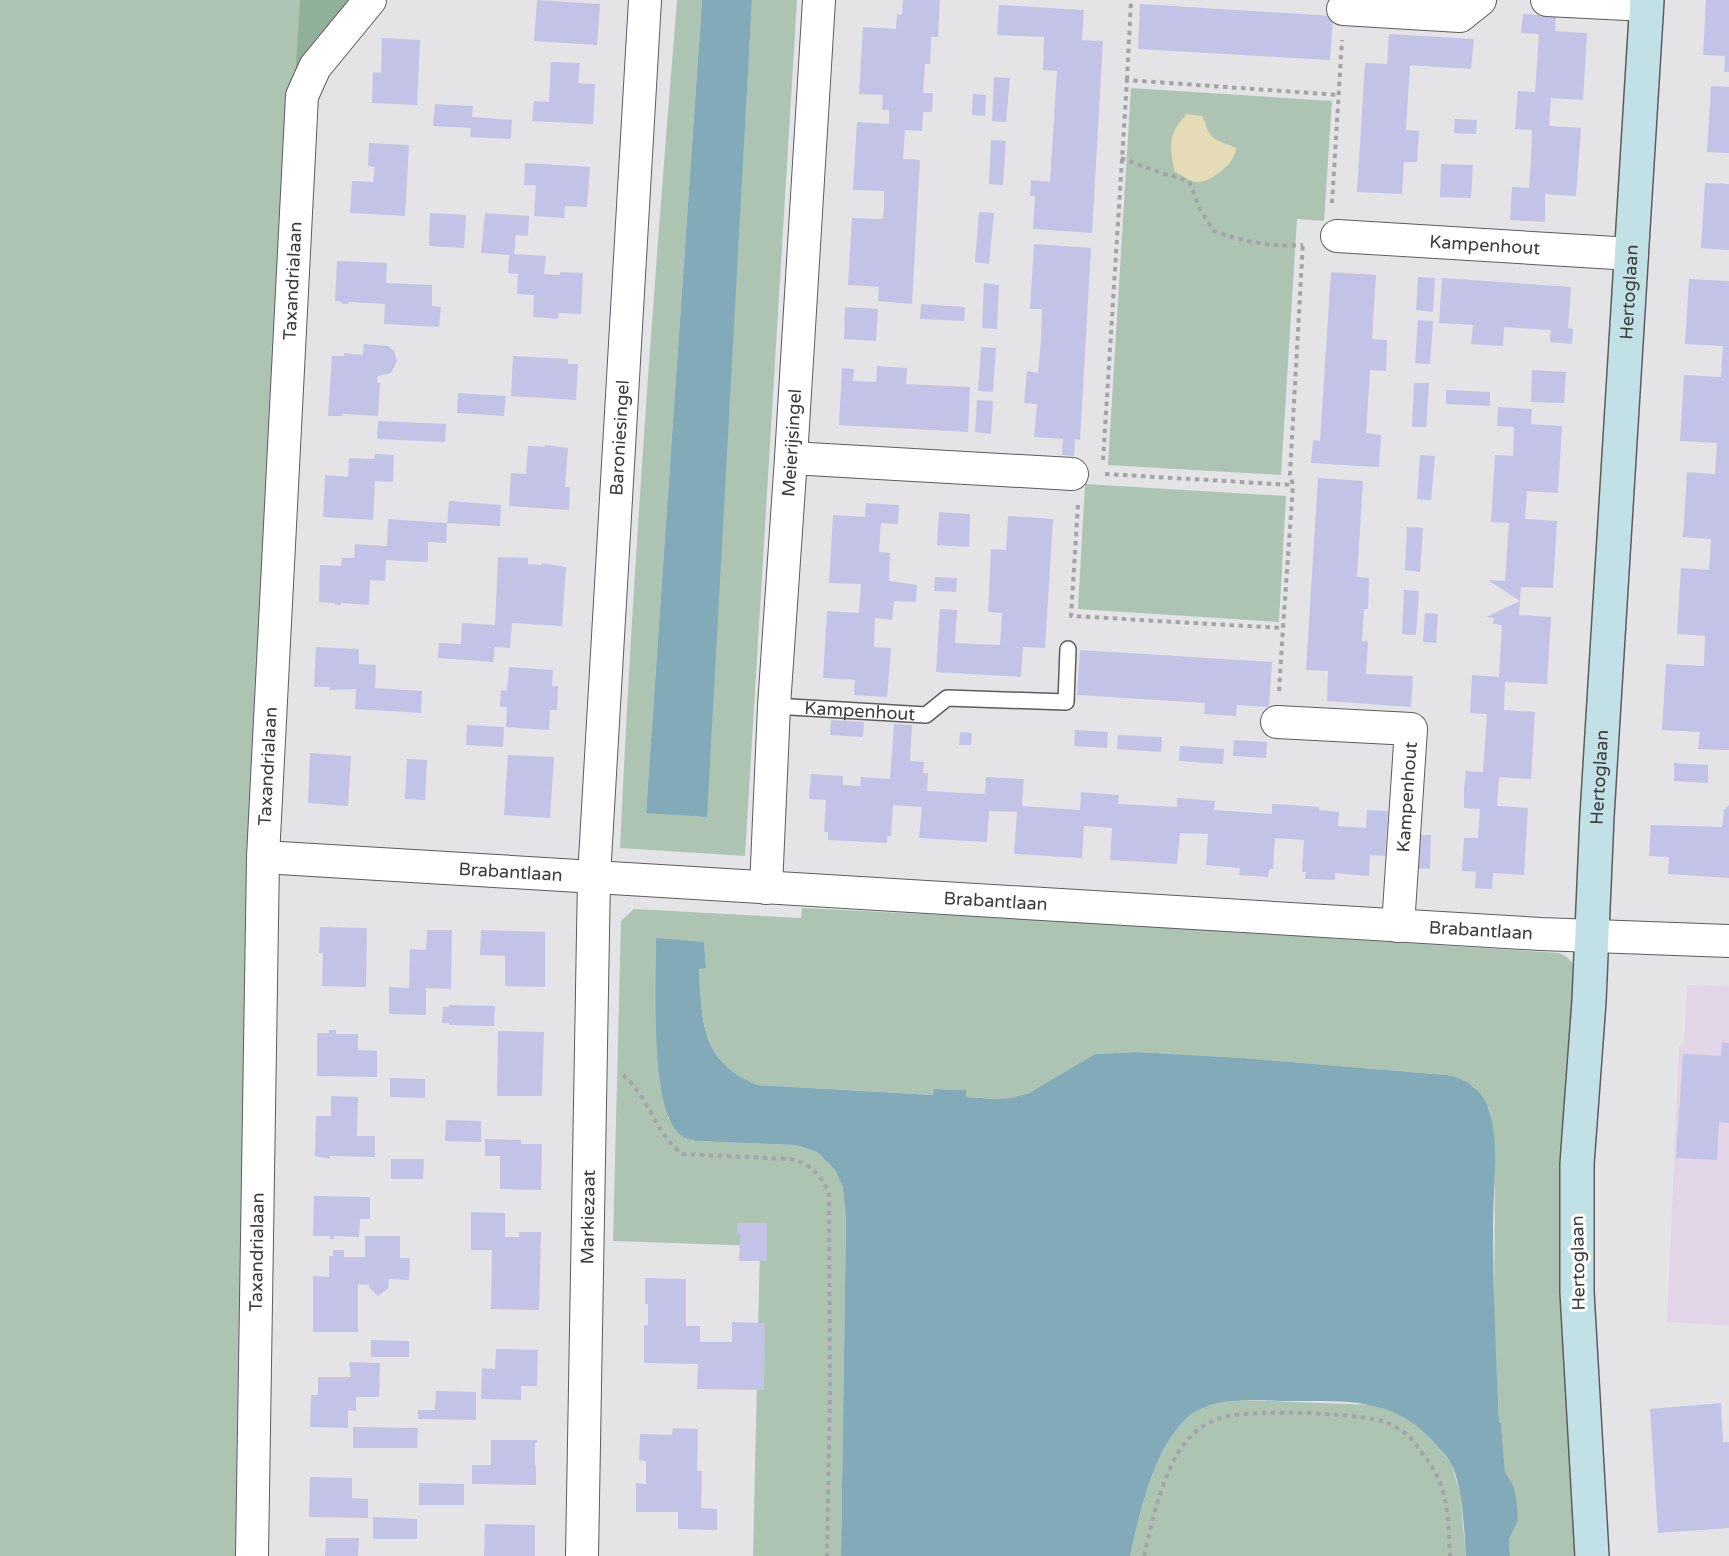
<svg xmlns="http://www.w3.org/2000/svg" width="1729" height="1556" font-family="'Varela Round',sans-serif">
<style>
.education{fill:#e3d5e8}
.green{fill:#aec4b3}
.forest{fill:#91b099}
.sand{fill:#e5dbb6}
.water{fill:#82aab9}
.building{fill:#c2c3e6}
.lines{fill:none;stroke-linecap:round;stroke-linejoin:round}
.lane-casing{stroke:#5c5c5f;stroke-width:18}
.street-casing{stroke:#5c5c5f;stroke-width:34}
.secondary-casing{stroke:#5c5c5f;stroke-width:36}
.path{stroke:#a4a4a7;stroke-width:4;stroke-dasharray:4.5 4.5;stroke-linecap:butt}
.lane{stroke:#fff;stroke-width:15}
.street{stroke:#fff;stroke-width:32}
.secondary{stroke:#c1e1e6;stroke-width:33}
.labels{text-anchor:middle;stroke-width:6;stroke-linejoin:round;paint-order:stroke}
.street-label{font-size:18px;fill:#3c3c3d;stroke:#fff}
</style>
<rect width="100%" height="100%" fill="#e4e4e7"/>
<path class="education" d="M1687 985 1729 986V1326L1667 1322 1679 1046 1684 1045Z"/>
<path class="green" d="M0 0H300L240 1556H0Z
M677 0H702L646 812 706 817 752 0H797L745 856 620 848C633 565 654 282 677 0Z
M1131 88 1332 101 1324 221 1297 219 1281 475 1108 465Z
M1085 484 1286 496 1279 622 1078 609Z
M802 908 1050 920 1559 953C1568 957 1573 961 1576 971L1577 1556H1510L1509 1539 1518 1521 1514 1487 1505 1473 1501 1423 1499 1422 1494 1323 1495 1154 1493 1129 1489 1108 1474 1087 1446 1075 1243 1058 1137 1052 1095 1054 1029 1093 1011 1098 995 1099 966 1097 965 1090 934 1089V1095L757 1085C700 1061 702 1021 699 968H706L704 942 668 1118 682 1136 695 1141 796 1145 817 1152 835 1170 844 1188 846 1218 841 1556H753L760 1246 613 1241 621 921 634 909 801 918Z
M1273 1401 1375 1405 1401 1414 1423 1430 1451 1463 1460 1493 1466 1556H1130C1142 1507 1159 1415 1217 1402 1234 1398 1255 1401 1273 1401Z"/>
<path class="forest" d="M300 0H352L295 81Z"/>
<path class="sand" d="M1187 114 1202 116C1206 122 1206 129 1210 134 1216 143 1227 143 1236 148 1237 161 1211 183 1198 182 1190 182 1182 175 1175 172 1169 147 1168 133 1187 114Z"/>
<path class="water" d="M702 0H752L707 817 646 813Z
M656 938 704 942 706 968 699 969C702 1022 700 1061 757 1085L933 1095 934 1089 966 1090V1097L995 1099 1011 1098 1029 1093 1095 1054 1137 1052 1243 1058 1446 1075C1465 1078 1483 1090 1489 1110 1500 1146 1493 1186 1493 1223 1493 1291 1496 1354 1499 1422L1501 1423 1505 1472 1514 1487 1517 1504 1518 1521 1509 1539 1510 1556H1466C1464 1530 1463 1484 1450 1462 1447 1456 1440 1450 1436 1445 1394 1394 1341 1402 1281 1401 1250 1400 1210 1396 1186 1419 1153 1450 1140 1513 1130 1556H841L846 1218 843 1187 835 1170 817 1152 796 1145 695 1141C691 1139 685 1139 682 1136 648 1114 657 978 656 938Z"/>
<path class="building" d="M537 0 600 4 597 45 534 41Z
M903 0H940L938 37H931L930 64H925L923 93H933L932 112H923L922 131 905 130 903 159 920 160 912 304 878 301 879 287 848 285 852 218 883 219 884 206V191L853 190 857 122 889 124V110H882L883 95 859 94 863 27 896 29 897 14 902 15Z
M1706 0H1729V72H1724L1725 56 1703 55Z
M1140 4 1333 16 1330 60 1138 49Z
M999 5 1084 10 1082 40 1103 41 1092 233 1033 229 1035 196H1030L1031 180 1050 182 1057 71 1043 70 1044 37 997 35Z
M1523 14 1556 16 1555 31 1587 33 1583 100 1551 98 1549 126 1581 128 1576 196 1545 194V222L1510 220 1512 187 1529 188 1531 159 1532 130 1515 129 1518 91 1535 92 1539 34 1521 33Z
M1389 34 1474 39 1471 69 1410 65 1406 130 1419 131 1417 162H1404L1402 194 1357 192 1365 63 1387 64Z
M382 38 420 40 417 105 372 103 373 72 381 73Z
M551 62 580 63 578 83 595 84 593 124 532 121 534 101 549 102Z
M994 77 1010 78 1006 122 992 121Z
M1711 86 1729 87V153L1707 152Z
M973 94 986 95 985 116 972 115Z
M435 104 473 106 472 117 512 120 511 139 470 137 471 128 433 126Z
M1455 119 1477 120 1476 134 1454 133Z
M991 140 1006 141 1003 185 989 184Z
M369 143 409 145 405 216 350 213 352 181 373 182 375 167 368 166Z
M525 163 590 167 587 207 565 206 564 218 534 216 536 185H524Z
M1441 164 1473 165 1471 198 1440 197Z
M1705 183 1729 184V250L1701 248Z
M979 212 994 213 989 264 975 262Z
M430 213 466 215 464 248 429 246Z
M485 213 529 216 528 236 516 235 514 254 546 256 544 274 560 275V272L583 273 581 314 559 313 558 319 533 317 534 295 517 294 518 274 508 273 509 255 481 253Z
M1034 244 1091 248 1080 440 1075 439 1074 456 1062 455 1063 439 1034 437 1037 404 1024 403 1027 371 1038 373 1041 341 1042 309H1030Z
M337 261 387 263 386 283 432 285V306L441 307 439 327 384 324 385 304 349 302 348 304H342V302L335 301Z
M1331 272 1376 275 1372 339 1387 340 1386 371 1370 370 1366 433 1381 435 1379 467 1311 463 1313 440 1320 441Z
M1418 277 1435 278 1433 312 1416 310Z
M1442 278 1571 287 1568 328 1573 329 1572 344 1550 342 1551 330 1504 327 1503 346 1471 344 1473 325 1439 323Z
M1689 279 1729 281V750L1698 749 1700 732 1662 730 1666 664 1704 666 1705 636 1677 634 1681 568 1709 570 1711 539 1683 537 1685 505 1687 472 1715 474 1716 458 1717 443 1680 441 1684 375 1721 377 1723 346 1685 344Z
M984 283 999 285 997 329 982 328Z
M921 304 965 307 964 321 920 319Z
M845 307 878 309 876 341 844 339Z
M1418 320 1433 321 1430 364 1415 363Z
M364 344 388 346 394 351 397 361 391 373 378 376 377 382 380 383 378 416 342 414V416H328L332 356H344V353L363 355Z
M981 347 996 348 993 392 978 391Z
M513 356 568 359V364H578L576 400 511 396Z
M877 366 907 368 906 384 970 387 968 432 839 425 842 368 854 369 853 381 876 382Z
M1532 370 1566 372 1564 403 1531 402Z
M1414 383H1429L1426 427H1412Z
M1446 390 1490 392V406L1446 404Z
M458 393 506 396 504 416 457 413Z
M977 400 993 401 991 434 975 432Z
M1498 407 1532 409 1531 424 1562 426 1558 493 1527 491 1525 519 1557 521 1553 588 1521 587 1520 601 1488 580 1505 581 1507 551 1509 523 1491 522 1495 455 1513 456 1514 427 1497 426Z
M378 421 446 424 445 442 377 439Z
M545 445 568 448 565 487H570L569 510 509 506 511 473 526 474 528 446 545 447Z
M375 454 394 455 393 482 375 481 373 520 323 517 325 475 348 477 349 458 374 459Z
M1420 455 1435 456 1431 500 1417 499Z
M1318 478 1363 481 1357 577 1369 578 1368 609H1364L1362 641H1368L1366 674 1413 676 1411 707 1327 701 1328 671 1306 670Z
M449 501 501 505 500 526 447 523 446 543 428 542V561L426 562 386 560 385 581 370 580 369 605 341 603V605H335V603L319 602 320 565 341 566 342 558H354L355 544 387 546 388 519 447 523Z
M866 503 899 505 898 524 881 523 879 552 890 553 889 581 917 585 916 602 894 601 892 620 875 618 874 647 891 648 887 697 854 695 855 680 823 678 827 611 859 613 861 584 829 583 833 515 865 517Z
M939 512 970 514 969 547 937 545Z
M1008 516 1053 519 1045 648 1023 647 1021 677 936 672 940 609 957 610 955 643 1000 645 1002 613 988 612 991 549 1006 550Z
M1407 527 1423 528 1420 572 1405 570Z
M498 557 528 558V564L541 565 542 563 566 567 562 626 512 623 510 648 495 647 493 662 438 658 439 643 461 644 462 623 495 625Z
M935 577 957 578 956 592 934 591Z
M1404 590 1419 591 1416 635 1402 634Z
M1520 601 1519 615 1551 617 1547 684 1505 682 1504 710 1535 712 1531 779 1499 777 1497 806 1528 808 1524 875 1493 873 1492 889 1475 888 1476 872 1462 871 1464 838H1478L1480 809 1464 808V789L1466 771 1483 772 1487 714 1470 713 1472 675 1499 677 1502 625 1493 624 1494 618 1486 617Z
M1425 613 1438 614 1436 643 1423 642Z
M316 647 359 649V664L376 665 375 688 422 691 421 713 355 709 356 689 329 690 330 687H314Z
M1080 650 1272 662 1269 707 1237 705 1236 716 1204 714 1205 703 1077 695Z
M509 667 553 670 552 686H558L557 710H550L549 730 506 727 507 707H500L501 690 507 691Z
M831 720 864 722 863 737 830 735Z
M894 724 912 725 910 761 924 762 923 773H928L927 791 985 794 986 777 1024 779 1022 806 1080 810 1081 792 1119 795 1118 804 1177 807V798L1215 801 1214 810 1272 814V804L1292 805 1319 807V810L1339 812 1338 826 1366 828 1367 810 1388 811 1385 856 1370 855 1369 876 1335 873V880L1305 879 1306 872H1302L1304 840 1275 838 1273 869H1269L1268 877 1239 875 1240 868 1206 865 1208 834 1180 833 1177 864 1144 862 1110 860 1112 828 1084 826 1082 858 1014 854 1017 812 989 811 987 842 919 838 922 807 893 805 891 836H887V843L828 840V832H824L826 800 809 799 811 774 843 776V785L860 786 861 777 890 779Z
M467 725 504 727 503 747 466 745Z
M1075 730 1108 732 1107 748 1074 746Z
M960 732 972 733 971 745H959Z
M1118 735 1162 737 1161 752 1117 749Z
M1234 740 1267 742 1266 758 1233 756Z
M1180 746 1224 749 1223 764 1179 761Z
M310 753 351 756 348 806 308 803Z
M508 755 554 757 550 818 504 815Z
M407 759 427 760 425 800 405 799Z
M1674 763 1708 765V783L1674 781Z
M1729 805V878L1668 874 1669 857 1649 856 1651 825 1722 827 1724 810Z
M1416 835H1431L1430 869 1415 868Z
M320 927 367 928 366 987 322 986 323 953H319Z
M427 930H452L451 989 426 988V1015L389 1014V987L409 988 410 949 426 950Z
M481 930 545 932V987L505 986V956L480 955Z
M449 1005 495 1006 494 1026 449 1025V1023H442L443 1007H449Z
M329 1030H336V1034H358V1050L377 1051V1077L317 1076V1033H329Z
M498 1031 544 1032 542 1096H497Z
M1722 1042 1729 1043V1123L1719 1122 1717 1160 1676 1158 1683 1054 1721 1056Z
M390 1078 425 1079V1098L390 1097Z
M331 1096 358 1097 357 1136H375V1157L330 1156V1159L315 1156 316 1116H331Z
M446 1120 481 1121V1142L445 1141Z
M485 1139 521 1140V1144H542L541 1190 500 1189V1156H485Z
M391 1159H424L423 1179H391Z
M314 1196 370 1197V1219H360L359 1237 334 1236V1239H330V1236H313Z
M471 1212 505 1213V1237H519V1232H541L539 1310 491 1309 492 1250H471Z
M737 1223H767V1261H739L740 1235H737Z
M365 1236H400V1258H410L409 1280 389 1279 388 1288 378 1296 369 1287V1285L358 1284V1332H313V1276L329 1277V1256H333V1250H344V1257H365Z
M645 1278 686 1279V1326H700V1342H732V1322L765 1323 764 1390 697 1389 698 1364 644 1363V1325H648V1304H645Z
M371 1340 409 1341V1357H371Z
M496 1349 538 1350 537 1386H521V1400L481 1399 482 1368 495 1369Z
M349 1362 380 1363 379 1397H356V1411L348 1410V1428L310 1427 311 1395H318V1377H351Z
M436 1391 476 1392V1420L418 1419V1410H435Z
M1721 1403 1723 1442H1729V1528L1658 1533 1650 1409Z
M353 1427 418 1428 417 1448H353Z
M673 1428 698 1429 697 1471H702L701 1508 717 1509V1530L678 1529V1512H636V1483L646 1484V1461L639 1460 640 1434 672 1435Z
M491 1440H537V1443H535V1466H536V1485L472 1484V1465H491Z
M310 1477 352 1478V1498L368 1499V1518L309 1517Z
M419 1483 464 1484V1505H419Z
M373 1517 417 1519V1539H373Z
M485 1524 535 1525V1556H484Z
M326 1538H359L358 1556H325Z"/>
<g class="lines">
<g class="lane-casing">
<g id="lane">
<path id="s1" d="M774 706 926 715 947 698 1066 702 1068 649"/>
</g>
</g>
<g class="street-casing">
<g id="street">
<path d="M1547 0 1647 5"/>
<path d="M1343 9 1460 16 1480 0"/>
<path id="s2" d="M1337 236 1632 254"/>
<path d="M791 458 1072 474"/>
<path d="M1277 722 1411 729 1398 926"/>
<path id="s3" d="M263 857 1541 934 1729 941"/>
<path id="s4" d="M766 888 774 706 791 458 819 0"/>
<path id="s5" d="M252 1556 263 857 302 96 315 67 370 0"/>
<path id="s6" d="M582 1556 594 877 645 0"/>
</g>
</g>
<g class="secondary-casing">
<g id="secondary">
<path id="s7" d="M1592 1556 1577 1292V1164L1589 1001 1597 816 1647 0"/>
</g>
</g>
<path class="path" d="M1127 80 1131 0
M1121 158 1161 173 1180 178 1190 183 1200 209 1214 231C1244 242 1271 247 1303 245
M1332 203 1342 40
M1103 460 1127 80 1339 95
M1105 474 1293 485
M1078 505 1071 616 1283 628 1293 485 1290 474 1303 242
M1279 691 1283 628
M623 1075C649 1097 655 1133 682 1154L790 1159C810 1163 821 1175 829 1193L830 1391 827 1556
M1144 1556C1153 1518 1164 1462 1193 1434 1200 1427 1210 1421 1220 1418 1248 1409 1361 1412 1388 1423 1395 1426 1402 1431 1408 1435 1413 1440 1418 1447 1422 1453 1449 1486 1448 1515 1450 1556"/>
<use href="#lane" class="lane"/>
<use href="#street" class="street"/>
<use href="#secondary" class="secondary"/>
</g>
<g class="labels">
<g class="street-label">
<text dy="6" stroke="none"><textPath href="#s2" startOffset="148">Kampenhout</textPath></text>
<text dy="6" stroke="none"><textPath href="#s5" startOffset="1276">Taxandrialaan</textPath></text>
<text dy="6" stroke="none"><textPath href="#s7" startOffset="1266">Hertoglaan</textPath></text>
<text dy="6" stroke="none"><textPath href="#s6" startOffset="1119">Baroniesingel</textPath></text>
<text dy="6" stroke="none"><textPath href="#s4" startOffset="446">Meierijsingel</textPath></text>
<text dy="6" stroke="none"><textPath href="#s1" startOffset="86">Kampenhout</textPath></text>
<text dy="6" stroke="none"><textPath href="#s5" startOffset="790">Taxandrialaan</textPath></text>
<text dy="6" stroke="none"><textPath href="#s7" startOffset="780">Hertoglaan</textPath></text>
<text transform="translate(1407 797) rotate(-86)" y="6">Kampenhout</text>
<text dy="6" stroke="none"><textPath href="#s3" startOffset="248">Brabantlaan</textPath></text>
<text dy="6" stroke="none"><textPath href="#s3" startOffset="734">Brabantlaan</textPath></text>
<text dy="6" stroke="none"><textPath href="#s3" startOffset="1220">Brabantlaan</textPath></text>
<text dy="6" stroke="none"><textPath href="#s6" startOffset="339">Markiezaat</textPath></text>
<text dy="6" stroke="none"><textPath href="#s5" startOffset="304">Taxandrialaan</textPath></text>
<text transform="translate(1578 1263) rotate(-91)" y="6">Hertoglaan</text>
</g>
</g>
</svg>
